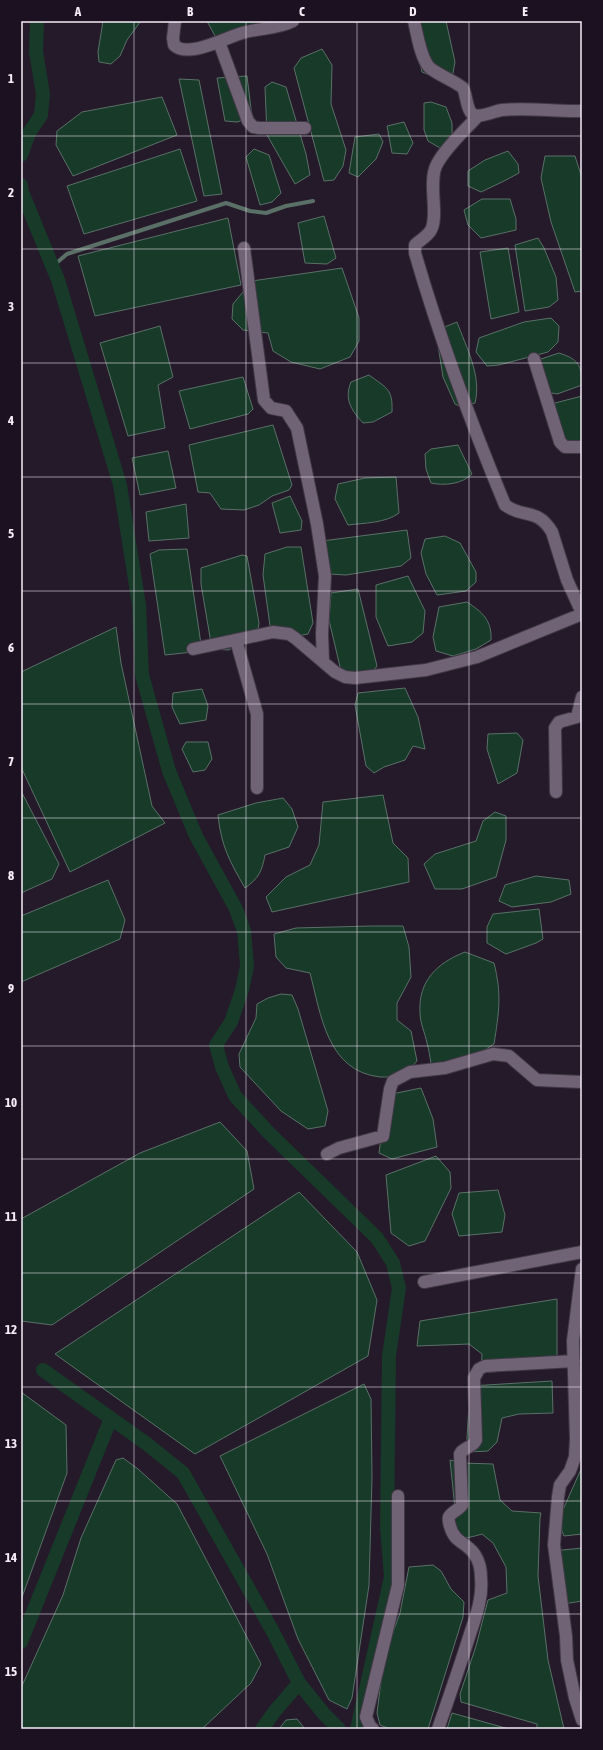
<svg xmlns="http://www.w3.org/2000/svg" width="603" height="1750" font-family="'Asap Condensed',sans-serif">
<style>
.water{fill:#173a29;stroke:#5a7067}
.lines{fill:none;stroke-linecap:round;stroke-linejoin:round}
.stream{stroke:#5a7067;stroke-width:4}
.canal{stroke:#173a29;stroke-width:14}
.minor-casing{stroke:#413845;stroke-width:14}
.minor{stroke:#716376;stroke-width:12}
.grid{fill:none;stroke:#f5edf8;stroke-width:1;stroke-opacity:0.55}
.neatline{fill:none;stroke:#f5edf8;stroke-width:1.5}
.grid-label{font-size:13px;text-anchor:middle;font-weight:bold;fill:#f5edf8}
</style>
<rect width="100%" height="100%" fill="#251a2a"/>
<path class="water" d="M103 21H141L127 40 120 56 111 64 99 62 98 52Z
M207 21H267L229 36H215Z
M411 21H446L455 62 452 78 443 81 422 72Z
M322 49 332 65 331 104 346 150 343 166 334 180 324 181 294 68 301 58Z
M247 76 252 117 237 122 225 121 217 78Z
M179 79 199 80 222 194 204 196Z
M272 82 286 87 306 154 310 175 295 184 267 135 265 87Z
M162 97 177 135 73 176 56 145 57 131 82 112Z
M431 102 446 107 452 123V143L440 148 428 141 424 130V103Z
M404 122 413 143 407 154 392 153 387 126Z
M379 134 383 142 376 159 358 177 349 173 355 137Z
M180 149 197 201 84 234 67 186Z
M254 149 269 155 281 193 272 202 260 205 246 157Z
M508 151 518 164 519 173 504 181 481 192 468 186V171L485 160Z
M545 156H575L582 178V291L575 292 551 222 541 178Z
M482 199H510L516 219V230L481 238 468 225 464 210Z
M324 216 336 258 327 264 305 263 298 223Z
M228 218 241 285 95 316 78 256Z
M538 238 544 248 556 277 558 300 549 307 525 311 515 245Z
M508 248 519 312 491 319 480 252Z
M342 268 359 318V341L350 357 320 369 291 362 273 351 268 333 243 330 232 319 233 304 252 281Z
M551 318 559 326 558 342 548 352 499 365 487 366 476 352 479 338 524 322Z
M457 322C466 347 482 376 475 403L461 407 455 404 443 377 437 339 442 328Z
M160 326 173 377 158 385 165 428 128 436 100 343Z
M559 353C578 359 582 365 582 385L557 394 542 391 538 360Z
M369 375C386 388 393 388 392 412L373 422 363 423C351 410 344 399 351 382Z
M243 377 253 409 248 414 190 429 179 391Z
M582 396V445L558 446 552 414 555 403Z
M273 425 292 485 289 490 272 496 259 505 244 510 221 509 210 493 198 492 189 445Z
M458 445 472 474C462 484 445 486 431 483L426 469 425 454 431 449Z
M168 451 176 488 140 495 132 458Z
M396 477 399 513C386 523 364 523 348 525L335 499 338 484 365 478Z
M290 496 302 521 301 530 280 533 272 503Z
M186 504 189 538 149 541 146 512Z
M407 530 411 558 401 566 346 575 329 574 322 541Z
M445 536 460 543 476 572V582L466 591 437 595 426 574 421 553 425 539Z
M287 547H301L313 623 308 634 287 638 271 633 263 575 265 554Z
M187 549 202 651 165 655 150 554 159 550Z
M242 555 247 556 259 623 257 636 240 642 229 650 212 649 201 584V568Z
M408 576 425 611 423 633 412 642 388 646 376 617V585Z
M358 589 377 666 371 674 341 671 329 620 331 593Z
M467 602C482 612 492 620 491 640L476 649 453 656 436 651 433 637 439 607Z
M116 627 121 663 152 806 165 823 70 872 21 767V672Z
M405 688 418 717 425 749 413 746 405 760 384 767 374 773 366 766 355 705 358 693Z
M202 689 208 706 206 720 180 724 172 707 173 693Z
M517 733 523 740 517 773 498 784 487 749 488 734Z
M186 742H208L212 759 205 770 193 772 182 749Z
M21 791 59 864 52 879 21 893Z
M383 795 393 843 408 858 409 882 272 912 266 897 286 877 310 865 319 845 323 802Z
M283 798 292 809 298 827 289 847 265 855C262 871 259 878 245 888 230 862 221 846 218 815L256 803Z
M495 812 506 816V840L496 877 462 889H435L424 864 435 854 476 841 483 821Z
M536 876 569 880 571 894 551 902 512 907 499 901 505 885Z
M108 880 125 920 120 939 21 982V916Z
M539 909 543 939 536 943 506 954 487 943V927L493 914Z
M371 926H403L409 947 411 977 397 1003V1020L411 1031 417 1061C408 1072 395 1078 380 1077 327 1071 321 1015 310 973L286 968 276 957 274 934 296 928Z
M465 952 494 963C502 995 499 1012 494 1044L471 1059 431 1064C430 1057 429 1050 427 1043 425 1033 420 1023 420 1013 418 981 437 963 465 952Z
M281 994 292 995 298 1009 328 1111 325 1126 308 1129 281 1111 240 1067 239 1054 256 1018 257 1004 268 998Z
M421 1088 433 1119 437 1147 392 1159 379 1153 387 1095Z
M220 1122 247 1151 254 1189 52 1325 21 1321V1219L140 1153Z
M436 1156 450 1172 451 1188 425 1241 409 1246 391 1233 386 1175Z
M498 1190 505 1215 502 1232 459 1236 452 1214 459 1193Z
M299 1192 357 1252 377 1300 368 1356 195 1454 55 1354Z
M557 1299V1364L534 1368 481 1373 482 1354 469 1344 417 1346 420 1321Z
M552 1381 553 1413 519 1414 502 1418 497 1442 488 1451 469 1452 467 1439 470 1386Z
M364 1384 371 1399 372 1477 369 1585 352 1698 347 1709 329 1700 298 1639 267 1554 220 1456Z
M21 1392 66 1425 67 1473 21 1600Z
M123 1458 138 1469 177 1504 261 1664 251 1683 202 1729H21V1688L63 1595 81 1538 116 1460Z
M450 1460 462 1463 493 1464 500 1500 512 1511 541 1513 540 1518 538 1576 548 1660 564 1729H537V1724L461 1702 460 1694 476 1646 488 1600 507 1593 506 1567 493 1543 482 1534C462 1540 461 1539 445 1526L456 1518Z
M582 1467V1534L564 1536 558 1521Z
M582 1548V1601L558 1605 553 1551Z
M433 1565 441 1571 451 1589 464 1602 463 1617 428 1729H390L380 1725 377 1713 384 1657 400 1613 409 1567Z
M452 1713 509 1729H447Z
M297 1719 305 1729H279L286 1720Z"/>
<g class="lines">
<path class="stream" d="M53 266 67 254 226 203 250 211 266 213 286 206 313 201"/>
<path class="canal" d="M21 155 29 133 41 115 43 94 36 52 37 21
M21 185 22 192 58 280 120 485 139 605 142 675 169 771 196 836 236 909 244 931 247 966 242 990 231 1022 216 1045 222 1067 235 1096 268 1132 377 1238 393 1263 399 1288 389 1356 387 1528 391 1577 357 1729
M43 1370 147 1444 183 1473 272 1630 299 1683 324 1714 339 1729
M21 1642 111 1418
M262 1729 275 1711 299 1683"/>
<g class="minor-casing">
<path id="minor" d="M175 21 173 38 174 45C188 59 227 37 242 33 259 28 278 29 293 21
M414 21C417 34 421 60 430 68 440 76 453 80 463 88 467 96 466 108 472 114 479 119 494 111 502 110 529 107 555 112 582 111
M219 42 248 121 253 127 259 128H305
M478 116C465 130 444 149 436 166 428 184 439 215 431 230 427 237 420 240 415 245V253C440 339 471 423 505 505 523 519 537 507 552 532L567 580 582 613
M244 248 264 400 271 408 286 411 297 428 317 524 325 576 322 634 323 661
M534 359 560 442 565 447H582
M236 640 257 714V788
M193 649 273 632 289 634 295 638 335 672 345 677 355 678 426 670 477 657 582 614
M556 792 555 728 559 722 577 717 582 697
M327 1154 339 1148 383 1136 390 1089 393 1081 410 1072 445 1068 493 1054 509 1056 537 1080 582 1082
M582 1269 573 1341 576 1439 575 1457 570 1471 560 1485 558 1497 554 1545 566 1636 567 1660 575 1698 582 1720
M424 1282 582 1252
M373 1729 370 1726 366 1717 398 1585V1496
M438 1729C449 1697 460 1666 470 1634 476 1616 483 1597 481 1578 481 1570 479 1561 475 1555 467 1542 454 1543 450 1526 449 1523 448 1520 449 1517 451 1512 459 1510 462 1505L460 1454C463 1447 473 1448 476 1440L474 1378 479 1369 485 1366 574 1361"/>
</g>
<use href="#minor" class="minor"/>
</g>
<path class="grid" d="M134 21V1729M246 21V1729M357 21V1729M469 21V1729M21 136H582M21 249H582M21 363H582M21 477H582M21 591H582M21 704H582M21 818H582M21 932H582M21 1046H582M21 1159H582M21 1273H582M21 1387H582M21 1501H582M21 1614H582"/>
<rect width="603" height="1750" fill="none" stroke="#1c1120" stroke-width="44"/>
<rect x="22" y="22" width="559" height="1706" class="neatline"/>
<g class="grid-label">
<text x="78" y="16">A</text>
<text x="190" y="16">B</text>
<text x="302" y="16">C</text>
<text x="413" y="16">D</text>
<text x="525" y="16">E</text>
<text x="11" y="83">1</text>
<text x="11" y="197">2</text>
<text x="11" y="311">3</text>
<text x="11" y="425">4</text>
<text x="11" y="538">5</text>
<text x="11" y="652">6</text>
<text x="11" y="766">7</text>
<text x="11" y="880">8</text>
<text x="11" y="993">9</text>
<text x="11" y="1107">10</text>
<text x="11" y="1221">11</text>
<text x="11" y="1334">12</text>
<text x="11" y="1448">13</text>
<text x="11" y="1562">14</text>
<text x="11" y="1676">15</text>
</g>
</svg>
